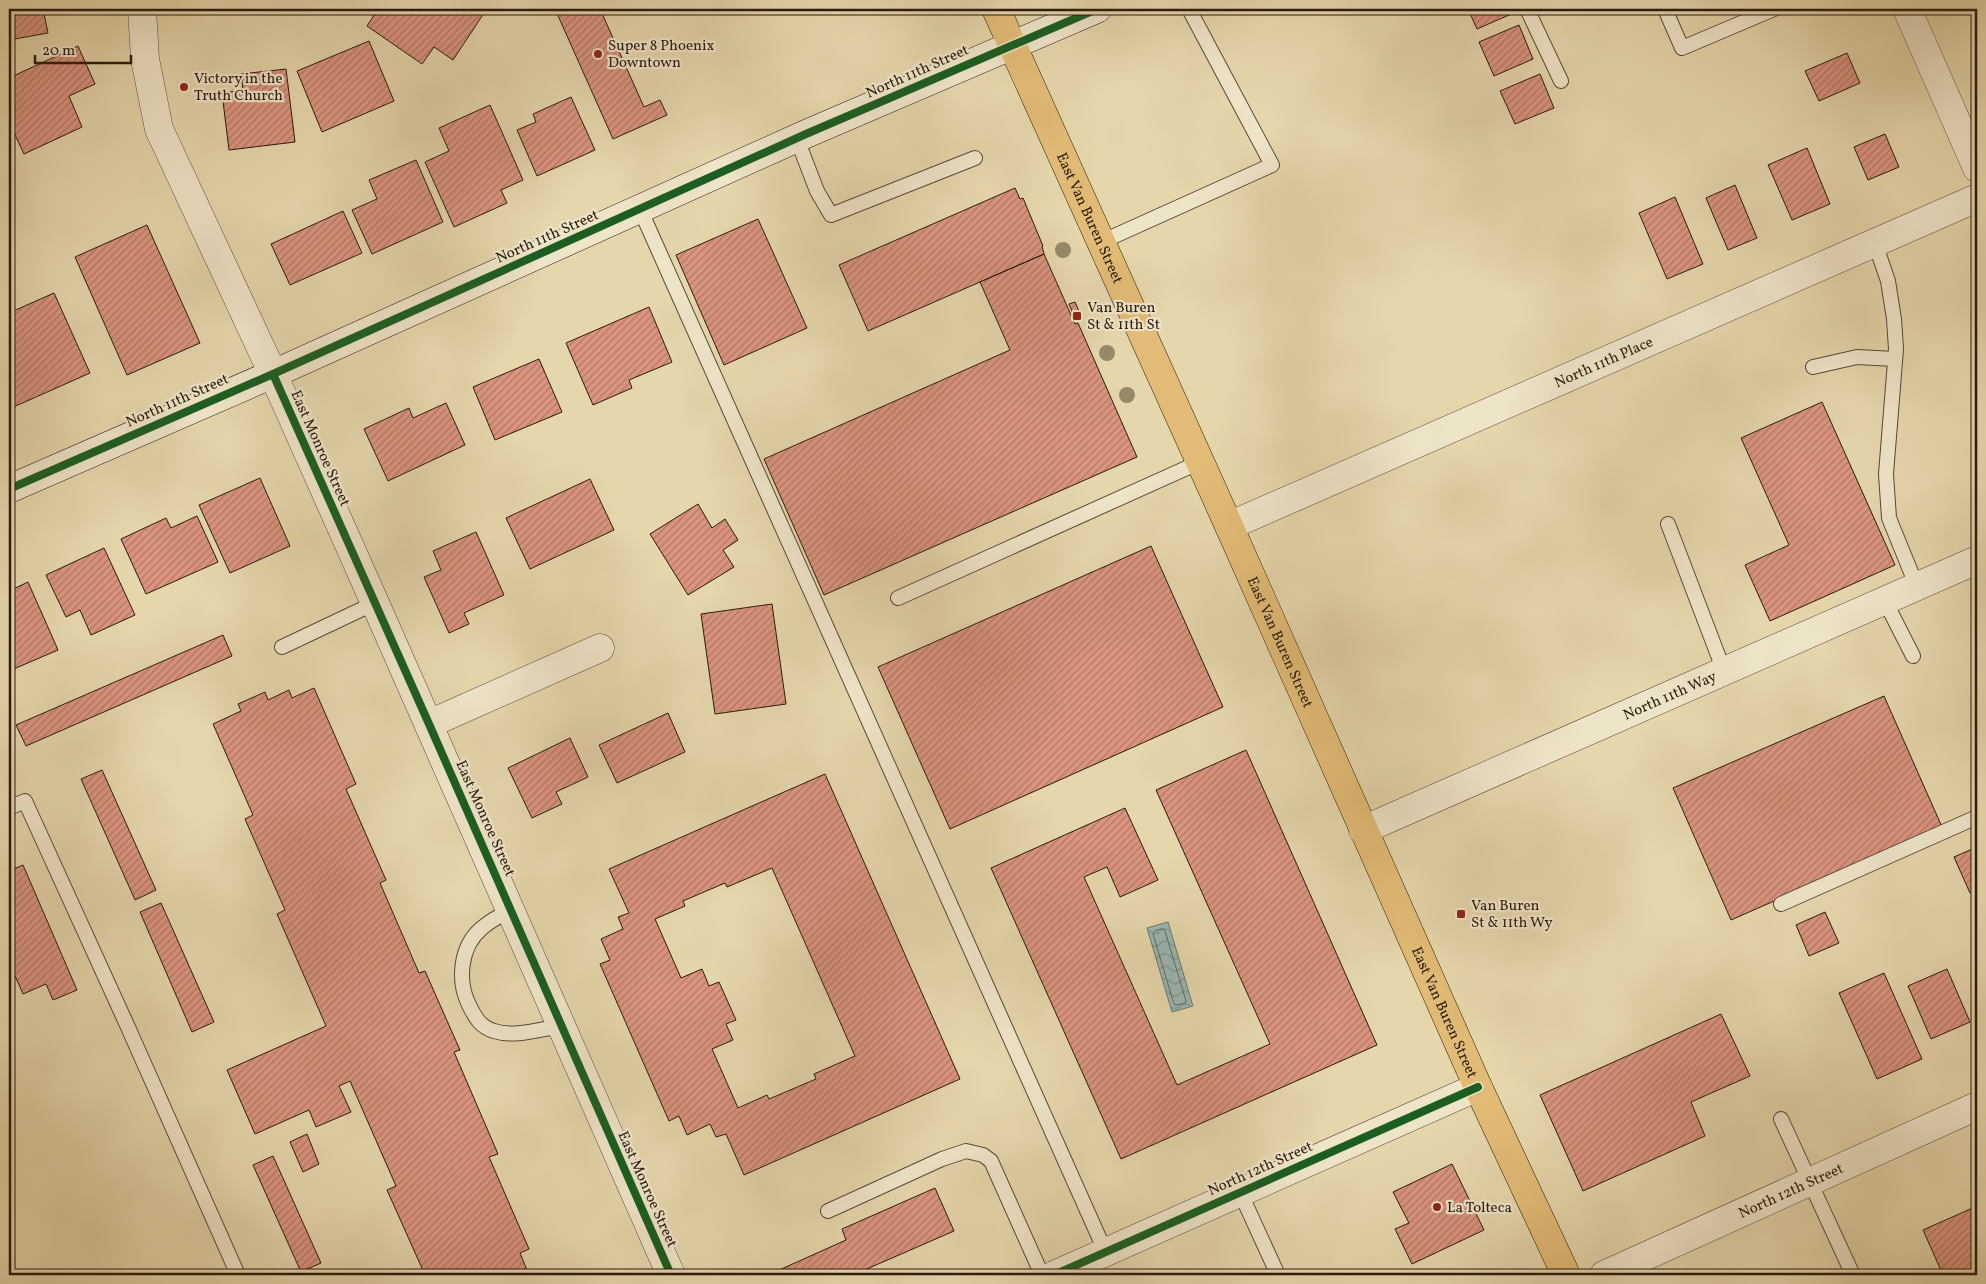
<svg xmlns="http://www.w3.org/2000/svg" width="1986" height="1284" font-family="Vollkorn,serif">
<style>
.water{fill:url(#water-waves);stroke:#6c7971}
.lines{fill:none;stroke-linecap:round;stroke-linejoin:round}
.shore{stroke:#616960;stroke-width:1}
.building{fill:url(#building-hatch);stroke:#281b0e;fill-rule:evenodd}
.lane-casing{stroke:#574a35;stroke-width:16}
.street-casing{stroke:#574a35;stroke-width:29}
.secondary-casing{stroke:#281b0e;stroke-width:29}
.primary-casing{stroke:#281b0e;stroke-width:29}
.lane{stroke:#eee4c8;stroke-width:14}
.street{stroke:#eee4c8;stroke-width:28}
.secondary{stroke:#eee4c8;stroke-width:28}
.primary{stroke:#e2bb76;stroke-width:28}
.cycleway-casing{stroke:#eee4c8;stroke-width:11}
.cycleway{stroke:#1b5e20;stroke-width:8}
.tree{fill:#958a68}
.poi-dot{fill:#8f2418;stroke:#eee4c8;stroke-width:2}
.labels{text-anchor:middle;stroke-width:4.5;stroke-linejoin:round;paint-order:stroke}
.poi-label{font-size:15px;fill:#281b0e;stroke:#eee4c8;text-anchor:start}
.street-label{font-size:15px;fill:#281b0e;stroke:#eee4c8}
</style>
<defs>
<pattern id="water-waves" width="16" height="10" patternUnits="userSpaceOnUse" patternTransform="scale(1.25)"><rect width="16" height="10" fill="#9ab7b3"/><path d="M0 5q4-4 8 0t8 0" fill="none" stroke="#7e9490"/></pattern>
<pattern id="building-hatch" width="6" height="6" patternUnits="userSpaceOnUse" patternTransform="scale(1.25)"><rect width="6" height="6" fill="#db947f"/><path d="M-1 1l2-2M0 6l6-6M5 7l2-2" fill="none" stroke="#b27866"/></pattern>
</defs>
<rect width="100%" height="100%" fill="#e5d6ab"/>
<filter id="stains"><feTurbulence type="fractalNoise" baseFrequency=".004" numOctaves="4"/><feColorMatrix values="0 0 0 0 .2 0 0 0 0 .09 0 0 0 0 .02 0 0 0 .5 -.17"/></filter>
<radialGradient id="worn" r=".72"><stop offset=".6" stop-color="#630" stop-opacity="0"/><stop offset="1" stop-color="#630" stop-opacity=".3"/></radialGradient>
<path class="water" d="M1168 922 1193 1006 1172 1012 1147 928Z"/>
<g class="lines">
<path class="shore" d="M1163 929 1165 931 1186 1001 1185 1003 1177 1005 1174 1004 1153 934 1155 931Z"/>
</g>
<path class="building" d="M9 9H43L48 33 9 40Z
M378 9H478L484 13 453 60 434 47 422 64 367 26Z
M555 9H600L644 107 660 100 667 115 613 139Z
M1468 9H1515L1516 12 1477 29Z
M1519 25 1533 59 1494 76 1479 42Z
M369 41 394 101 322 132 297 71Z
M78 46 95 84 69 96 82 127 24 154 9 122V78Z
M1847 53 1860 83 1819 101 1805 71Z
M286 69 295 142 229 150 222 93 243 90 241 74Z
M1540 74 1554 108 1515 124 1500 91Z
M571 97 595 150 537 176 517 130 536 122 533 114Z
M490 105 523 180 501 190 507 203 454 227 425 162 449 151 439 128Z
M1885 134 1899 167 1868 180 1854 147Z
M1807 148 1830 204 1792 220 1768 165Z
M416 160 443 222 372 254 352 210 377 199 369 180Z
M1735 185 1757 238 1728 250 1706 198Z
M1015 188 1020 199 1023 198 1043 246H1042L1044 254 868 331 839 265Z
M1675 197 1703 264 1667 279 1639 213Z
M343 211 362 253 290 285 271 244Z
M758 219 807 328 724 365 676 255Z
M147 225 200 343 127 375 75 257Z
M1044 254 1075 324 1078 323 1137 457 824 595 764 459 1010 350 980 282Z
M54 293 90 373 9 409V313Z
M1075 302 1082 318 1076 321 1069 304Z
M649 307 672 362 629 380 632 388 593 405 566 343Z
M539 359 562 412 495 440 473 387Z
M1822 402 1895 565 1770 621 1745 565 1789 545 1741 438Z
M446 403 465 445 388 481 364 429 409 408 413 418Z
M260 478 290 546 230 573 199 505Z
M590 479 614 530 530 569 506 518Z
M698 504 712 528 725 519 738 540 723 550 734 567 688 595 650 534Z
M197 516 218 562 146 594 121 539 166 518 171 528Z
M476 532 504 595 464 613 469 624 449 633 424 577 441 570 433 551Z
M1151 546 1223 707 950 829 878 667Z
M104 548 135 615 91 635 80 610 66 617 46 575Z
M28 582 58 650 9 671V591Z
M772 604 786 704 715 714 701 614Z
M223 635 232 656 26 746 16 725Z
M314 688 356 784 346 789 386 880 380 883 419 973 425 971 460 1050 454 1052 498 1154 489 1157 529 1249 520 1253 529 1275H425L387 1190 396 1186 350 1081 339 1086 351 1112 316 1127 309 1110 255 1134 227 1070 326 1026 277 914 285 910 245 819 253 815 213 724 241 711 238 704 265 692 268 700 289 690 292 698Z
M1884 696 1942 827 1731 920 1673 788Z
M668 713 685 752 617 783 599 745Z
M570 738 588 777 556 792 562 804 532 818 508 768Z
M1246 750 1377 1045 1121 1159 991 868 1125 808 1158 880 1120 897 1107 867 1084 877 1177 1085 1270 1044 1156 790Z
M102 770 156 890 135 900 81 779Z
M825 774 960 1079 744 1175 726 1134 716 1137 710 1124 687 1135 679 1116 669 1121 600 964 610 960 601 939 623 929 618 917 629 913 609 869ZM772 868 855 1056 814 1074 816 1079 769 1099 767 1095 738 1108 712 1049 733 1040 726 1024 736 1020 719 982 709 986 702 969 681 978 655 919 685 906 683 901 725 883 727 887Z
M1977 847V890L1970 893 1954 857Z
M23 865 77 990 53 1000 46 984 23 994 9 962V871Z
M161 903 214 1022 192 1032 140 912Z
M1825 912 1839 943 1809 956 1796 925Z
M1947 969 1970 1022 1931 1039 1908 986Z
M1884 973 1922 1059 1877 1079 1839 993Z
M1721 1014 1750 1076 1691 1102 1705 1136 1583 1191 1540 1095Z
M307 1134 319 1164 303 1172 290 1142Z
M273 1156 321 1263 301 1272 253 1165Z
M1452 1164 1484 1230 1412 1264 1395 1229 1409 1223 1393 1192Z
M935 1188 954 1231 853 1275H768L846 1240 842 1229Z
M1977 1206V1275H1943L1923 1230Z"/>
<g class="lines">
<g class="lane-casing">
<path id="lane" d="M1527 9 1561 81
M1665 9 1682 48 1774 9
M797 139 817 191 831 215 975 158
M640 209 1106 1253
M1101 242 1272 165 1189 9
M1875 243 1888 281 1894 319 1896 349 1886 474 1889 518 1917 587
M1813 367 1857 357 1895 359
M1668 524 1724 671
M898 598 1200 462
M1885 601 1913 656
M282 647 375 603
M9 808 25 801 127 1025 238 1275
M1781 904 1977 817
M511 910C501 915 490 921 482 928 460 946 457 981 469 1005 475 1017 480 1027 494 1031 515 1038 540 1029 562 1026
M1781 1119 1853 1275
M1240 1192 1278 1275
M828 1211 942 1159 966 1151 983 1155 991 1161 1042 1275"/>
</g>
<g class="street-casing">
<g id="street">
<path d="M142 9 145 59 159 129 273 374 375 603 671 1275"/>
<path d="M1907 9 1977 168"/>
<path id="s1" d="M1229 526 1977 198"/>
<path d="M429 724 600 648"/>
<path id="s2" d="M1363 830 1977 560"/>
<path d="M1054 1275 1478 1087"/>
<path id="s3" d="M1604 1275 1977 1106"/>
</g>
</g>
<g class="secondary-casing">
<path id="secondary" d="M9 489 273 374 806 134 1097 9"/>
</g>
<g class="primary-casing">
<g id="primary">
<path id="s4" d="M996 9 1229 526 1478 1087 1566 1275"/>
</g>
</g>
<use href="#lane" class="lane"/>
<use href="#street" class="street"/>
<use href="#secondary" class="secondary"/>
<use href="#primary" class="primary"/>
<g class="cycleway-casing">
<path id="cycleway" d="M273 374 429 724 671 1275
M9 489 273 374 806 134 1097 9
M1054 1275 1478 1087"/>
</g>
<use href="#cycleway" class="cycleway"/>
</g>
<g class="tree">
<circle cx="1063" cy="250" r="8"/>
<circle cx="1107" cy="353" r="8"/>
<circle cx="1127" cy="395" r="8"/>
</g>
<g class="poi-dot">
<circle cx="598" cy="54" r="5"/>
<circle cx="184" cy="87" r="5"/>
<rect x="1072" y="311" width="10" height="10" rx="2.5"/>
<rect x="1456" y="909" width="10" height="10" rx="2.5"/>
<circle cx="1437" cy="1207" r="5"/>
</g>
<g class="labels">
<g class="poi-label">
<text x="608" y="50">Super 8 Phoenix<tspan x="608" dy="17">Downtown</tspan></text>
<text x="194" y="83">Victory in the<tspan x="194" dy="17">Truth Church</tspan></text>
<text x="1087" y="312">Van Buren<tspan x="1087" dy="17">St &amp; 11th St</tspan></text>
<text x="1471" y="910">Van Buren<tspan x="1471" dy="17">St &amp; 11th Wy</tspan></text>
<text x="1447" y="1212">La Tolteca</text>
</g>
<g class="street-label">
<text transform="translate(917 71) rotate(-24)" y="5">North 11th Street</text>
<text dy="5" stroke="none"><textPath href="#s4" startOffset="229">East Van Buren Street</textPath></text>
<text transform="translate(547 236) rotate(-24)" y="5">North 11th Street</text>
<text dy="5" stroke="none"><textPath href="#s1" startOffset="409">North 11th Place</textPath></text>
<text transform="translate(177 400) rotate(-24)" y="5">North 11th Street</text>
<text transform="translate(321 448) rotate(66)" y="5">East Monroe Street</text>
<text dy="5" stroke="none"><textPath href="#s4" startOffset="694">East Van Buren Street</textPath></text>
<text dy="5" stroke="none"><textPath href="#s2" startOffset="335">North 11th Way</textPath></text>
<text transform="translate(486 818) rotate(66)" y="5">East Monroe Street</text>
<text dy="5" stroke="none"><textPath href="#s4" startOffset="1099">East Van Buren Street</textPath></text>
<text transform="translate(1260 1168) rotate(-24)" y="5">North 12th Street</text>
<text transform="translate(648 1189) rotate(66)" y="5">East Monroe Street</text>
<text dy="5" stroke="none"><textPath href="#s3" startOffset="205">North 12th Street</textPath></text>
</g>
</g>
<rect width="1986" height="1284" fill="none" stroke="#e5d6ab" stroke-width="30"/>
<rect x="10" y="10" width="1966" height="1264" fill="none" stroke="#281b0e" stroke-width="2.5"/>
<rect x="15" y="15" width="1956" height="1254" fill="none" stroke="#281b0e"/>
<path d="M35 55v8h96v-8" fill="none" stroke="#281b0e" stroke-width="2.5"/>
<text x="42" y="55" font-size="15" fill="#281b0e" stroke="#eee4c8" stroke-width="4" paint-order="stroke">20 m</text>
<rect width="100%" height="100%" filter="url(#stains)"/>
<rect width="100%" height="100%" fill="url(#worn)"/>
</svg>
